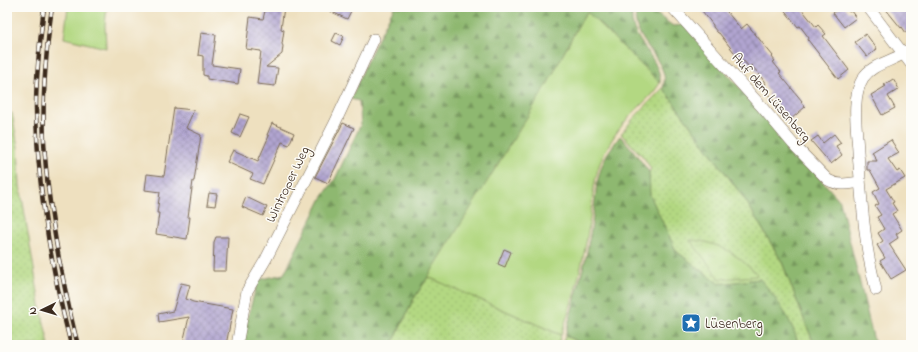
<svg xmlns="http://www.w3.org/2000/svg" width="918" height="352" font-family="'Indie Flower',sans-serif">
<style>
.grass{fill:url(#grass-dots);stroke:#778150}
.forest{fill:url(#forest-firs);stroke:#647147}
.park{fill:url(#park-tufts);stroke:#778150}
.garden{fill:#b3d882;stroke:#778150}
.building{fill:url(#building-cross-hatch)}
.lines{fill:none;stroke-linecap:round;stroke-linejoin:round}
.minor-casing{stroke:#7a6a56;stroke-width:12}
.minor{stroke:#fff;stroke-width:11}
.rail-casing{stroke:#3b2a1e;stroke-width:4.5}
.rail{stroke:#fdfcf7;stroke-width:3;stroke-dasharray:9;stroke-linecap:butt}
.labels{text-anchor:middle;stroke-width:3;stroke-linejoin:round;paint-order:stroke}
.street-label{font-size:14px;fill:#3b2a1e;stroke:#fdfcf7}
.poi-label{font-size:14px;fill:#3b2a1e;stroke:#fdfcf7;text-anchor:start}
</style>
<defs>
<pattern id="grass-dots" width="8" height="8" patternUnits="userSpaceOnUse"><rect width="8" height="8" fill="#b3d882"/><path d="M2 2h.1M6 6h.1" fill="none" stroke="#9bba70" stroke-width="1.8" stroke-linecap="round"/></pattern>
<pattern id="forest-firs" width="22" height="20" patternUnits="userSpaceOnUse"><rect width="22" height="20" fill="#8eb870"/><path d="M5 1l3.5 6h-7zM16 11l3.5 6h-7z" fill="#75965b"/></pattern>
<pattern id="park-tufts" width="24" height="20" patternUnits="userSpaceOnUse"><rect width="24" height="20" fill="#b3d882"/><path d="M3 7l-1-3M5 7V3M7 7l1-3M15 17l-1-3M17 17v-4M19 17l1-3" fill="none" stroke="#9bba70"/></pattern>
<pattern id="building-cross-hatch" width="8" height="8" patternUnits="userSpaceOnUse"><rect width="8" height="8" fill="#b0a4d0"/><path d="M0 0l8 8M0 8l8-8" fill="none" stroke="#9086a8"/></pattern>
</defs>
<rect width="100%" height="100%" fill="#fdfcf7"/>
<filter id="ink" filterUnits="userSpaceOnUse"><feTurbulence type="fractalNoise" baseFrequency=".025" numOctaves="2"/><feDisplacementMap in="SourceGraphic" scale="8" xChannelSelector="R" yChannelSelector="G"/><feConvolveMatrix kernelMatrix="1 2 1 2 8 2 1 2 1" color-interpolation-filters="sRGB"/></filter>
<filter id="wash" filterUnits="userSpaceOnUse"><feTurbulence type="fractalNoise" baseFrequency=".012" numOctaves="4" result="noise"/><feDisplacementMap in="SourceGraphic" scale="16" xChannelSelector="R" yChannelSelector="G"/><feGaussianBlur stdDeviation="0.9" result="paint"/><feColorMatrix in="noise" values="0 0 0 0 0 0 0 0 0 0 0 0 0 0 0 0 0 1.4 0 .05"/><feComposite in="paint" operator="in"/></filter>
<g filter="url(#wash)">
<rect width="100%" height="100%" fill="#eee0bf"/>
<path class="grass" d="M663 88 746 201 782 262 807 327 815 345H798L797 339 760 279 719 284 676 251 649 195V172L651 169 644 158 621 134 633 119Z
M12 113 18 147 20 185 40 305 49 345H7V114Z
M428 277 561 335 558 345H392L413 300Z
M565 336 587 345H562Z"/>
<path class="forest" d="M394 7H635C620 33 663 57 660 83L587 12 577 28 547 85 493 173 428 277 413 300 392 345H240L258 280 284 274 322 198 335 179 361 124 359 101 351 99 367 61Z
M639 7H646L655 13 673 26 684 25 840 201 875 345H815L807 327 782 262 746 201 663 88C664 83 665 79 664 75 660 54 624 29 639 7Z
M620 136 632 149 649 172 650 195 676 251 719 284 760 279C774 295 795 324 798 345H587L565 336 586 257 592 224 597 183 601 168 607 154Z"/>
<path class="park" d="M690 240C697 241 705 241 712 244 730 249 743 261 757 274L756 276 722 279H720Z"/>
<path class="garden" d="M68 7H107L105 25 106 48 64 38Z
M587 12 660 83C654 93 646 100 638 108 625 120 613 136 605 152 593 174 593 201 589 226 583 263 574 299 561 335L428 277 547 85 577 28Z"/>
<g id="blocks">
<path class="building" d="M266 7H284L281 29 284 30 282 44 283 46 282 54 266 67 278 68 275 86 257 84 261 51 246 49 250 17 263 19Z
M321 7H353L347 19Z
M699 7H723L741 29 747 24 773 56 772 57 775 61 773 62 781 72 779 73 802 101 801 102 805 107 790 120 768 94 770 93 764 85 766 84 759 74 751 65 749 67 743 60 741 61 719 33H718L713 27V25Z
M782 7H800L816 27 818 25 826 34 823 36 849 70 838 79 808 40 809 38 800 26 798 27Z
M840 7H845L849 12 851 11 856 18 844 27 833 13Z
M884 7H904L911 15V28L906 33 902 27 901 28Z
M201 33 216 35 212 65 240 69 238 84 207 79V76L203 75V56L198 55Z
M336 33 344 36 340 45 332 41Z
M866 34 877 49 867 57 855 42Z
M893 79 899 89 888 96 895 108 882 115 871 95 886 86 884 85Z
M174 108 194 110 186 128 201 135 194 181H193L188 217H190L187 239 156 234 159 213H157L160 192 145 190 147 174 164 176Z
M240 114 249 117 240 137 232 133Z
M272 123 294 133 289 145 282 142 263 184 250 179 253 174 227 162 233 150 258 161 269 136 267 135Z
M343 123 354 128 328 183 315 177Z
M834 134 841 143 836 146 842 155 831 164 811 141 818 136 823 143Z
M891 140 899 153 888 159 897 172 900 170 905 178 886 189 894 202 892 203 897 211 892 214 902 230 896 234 898 238 889 244 906 270 891 279 880 261 885 258 877 245 883 241 878 233 884 229 877 217 881 215 875 206 879 204 873 192 880 188 870 170H867V161H877L872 152Z
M209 193 217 194 215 206 207 205Z
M246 197 267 207 263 216 242 207Z
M216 237H228L226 271H213L214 242Z
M504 249 511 252 505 267 498 264Z
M181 283 190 285 186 299 193 302 233 309 226 345H184L185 339H184L189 317 159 322 158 314 173 311Z"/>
</g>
</g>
<g filter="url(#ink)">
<use href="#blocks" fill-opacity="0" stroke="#7a6a56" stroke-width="1"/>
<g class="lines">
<g class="minor-casing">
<path id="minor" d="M672 7 761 106 793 144 828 180C839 186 847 184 860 182
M868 7 911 64
M876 290C872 273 868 256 866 239 862 210 860 180 858 151 857 130 851 97 863 78 872 64 891 62 904 53 906 52 909 49 911 48
M237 345 247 291 266 259 335 123 374 39"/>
</g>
<use href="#minor" class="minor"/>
<g class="rail-casing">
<path id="rail" d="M44 7C40 40 36 74 36 107 37 187 51 267 71 345
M52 7C46 51 42 96 44 141 46 180 52 220 59 259 65 288 70 316 78 345"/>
</g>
<use href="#rail" class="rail"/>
</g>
</g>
<defs>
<g id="sight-square" transform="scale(1)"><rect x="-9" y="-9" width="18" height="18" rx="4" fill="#1f6fb2" stroke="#fdfcf7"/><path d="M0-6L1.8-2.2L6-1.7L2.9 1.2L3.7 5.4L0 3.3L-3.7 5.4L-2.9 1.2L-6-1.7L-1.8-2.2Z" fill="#fff"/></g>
</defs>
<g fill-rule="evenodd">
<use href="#sight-square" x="691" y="323"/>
</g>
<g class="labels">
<g class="street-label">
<text transform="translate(772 97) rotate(49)" y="5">Auf dem Lüsenberg</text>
<text transform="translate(287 184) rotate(-64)" y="5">Wintroper Weg</text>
</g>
<g class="poi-label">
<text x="705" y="328">Lüsenberg</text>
</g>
</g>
<rect width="918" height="352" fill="none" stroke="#fdfcf7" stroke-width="24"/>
<g transform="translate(42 310) rotate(265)" stroke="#fdfcf7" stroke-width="3" paint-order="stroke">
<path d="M0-3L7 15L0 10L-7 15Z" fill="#3b2a1e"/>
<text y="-6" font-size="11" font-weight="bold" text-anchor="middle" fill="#3b2a1e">N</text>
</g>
</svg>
